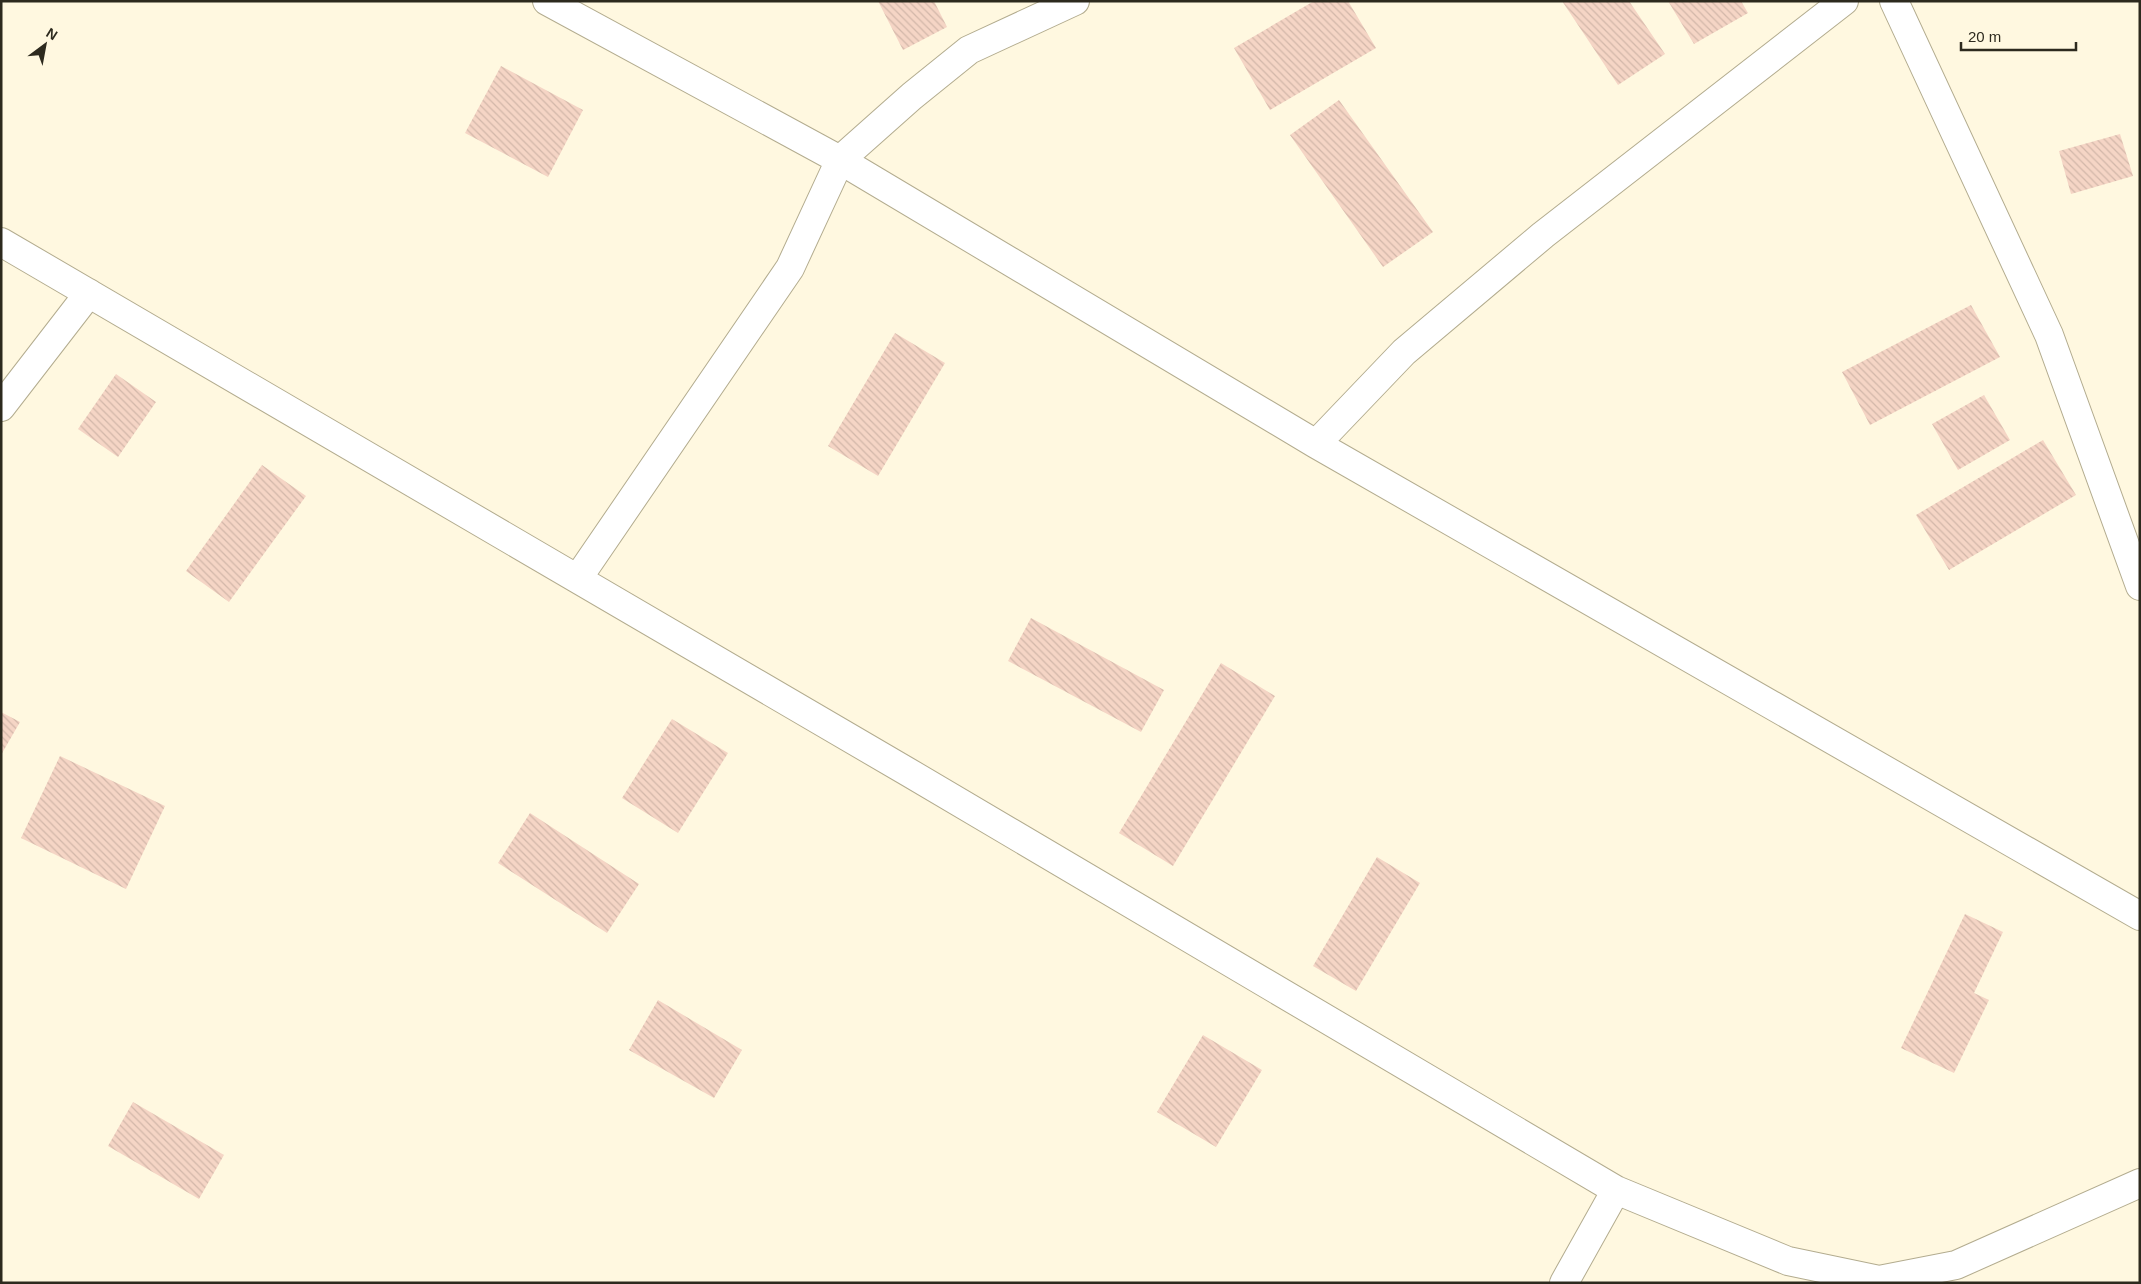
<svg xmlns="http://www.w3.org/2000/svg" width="2141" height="1284" font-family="Helvetica,sans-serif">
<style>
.building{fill:url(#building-back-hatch)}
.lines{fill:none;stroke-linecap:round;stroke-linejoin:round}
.minor-casing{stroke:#b3ac8f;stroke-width:30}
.minor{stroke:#fff;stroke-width:28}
</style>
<defs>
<pattern id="building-back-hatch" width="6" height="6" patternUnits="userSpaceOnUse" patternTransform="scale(1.25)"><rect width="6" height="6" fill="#f5d5c5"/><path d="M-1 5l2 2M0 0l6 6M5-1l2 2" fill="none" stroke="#d2b7a9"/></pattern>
</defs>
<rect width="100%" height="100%" fill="#fff8e0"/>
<path class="building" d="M878 1H934L947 27 903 50Z
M1314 1H1348L1376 48 1270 110 1234 48Z
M1562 1H1629L1665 54 1618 85Z
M1668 1H1741L1748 13 1694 44Z
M501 66 583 110 548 177 465 133Z
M1339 100 1433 232 1383 267 1290 135Z
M2120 134 2133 176 2071 194 2059 151Z
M1971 305 2000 357 1870 425 1842 372Z
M895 333 945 363 878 476 828 446Z
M116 374 156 402 118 457 78 429Z
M1984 395 2010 440 1958 470 1932 424Z
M2043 440 2076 495 1949 570 1916 515Z
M262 465 306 496 229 602 186 571Z
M1031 618 1164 690 1141 732 1008 661Z
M1221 663 1275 696 1173 866 1119 833Z
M1 712 20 722 1 755Z
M672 719 728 753 678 833 622 798Z
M60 756 165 806 126 889 21 838Z
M530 813 639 884 607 933 498 863Z
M1377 857 1420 883 1356 991 1313 966Z
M1965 914 2003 932 1974 993 1989 1000 1954 1073 1901 1048Z
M658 1000 742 1050 714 1098 629 1050Z
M1203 1035 1262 1070 1216 1147 1157 1112Z
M133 1102 224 1155 199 1199 108 1146Z"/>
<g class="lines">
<g class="minor-casing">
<path id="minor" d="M547 1 840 160 1316 444 2140 916
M1894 1 2049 335 2140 586
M1 242 908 772 1616 1190 1788 1261 1879 1280 1956 1265 2140 1183
M1 407 89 293
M1316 444 1404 352 1543 235 1844 1
M578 578 790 268 840 160 912 96 969 50 1075 1
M1564 1283 1616 1190"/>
</g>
<use href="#minor" class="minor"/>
</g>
<rect width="2141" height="1284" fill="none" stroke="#2d2a1e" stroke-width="5"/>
<g transform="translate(45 45) rotate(32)" stroke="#fff8e0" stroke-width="4" paint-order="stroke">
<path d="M0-4L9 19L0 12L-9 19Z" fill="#2d2a1e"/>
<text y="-8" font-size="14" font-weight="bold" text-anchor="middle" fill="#2d2a1e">N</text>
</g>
<path d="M1961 42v8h115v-8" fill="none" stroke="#2d2a1e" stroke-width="2.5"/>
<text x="1968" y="42" font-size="15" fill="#2d2a1e" stroke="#fff8e0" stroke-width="4" paint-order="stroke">20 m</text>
</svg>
